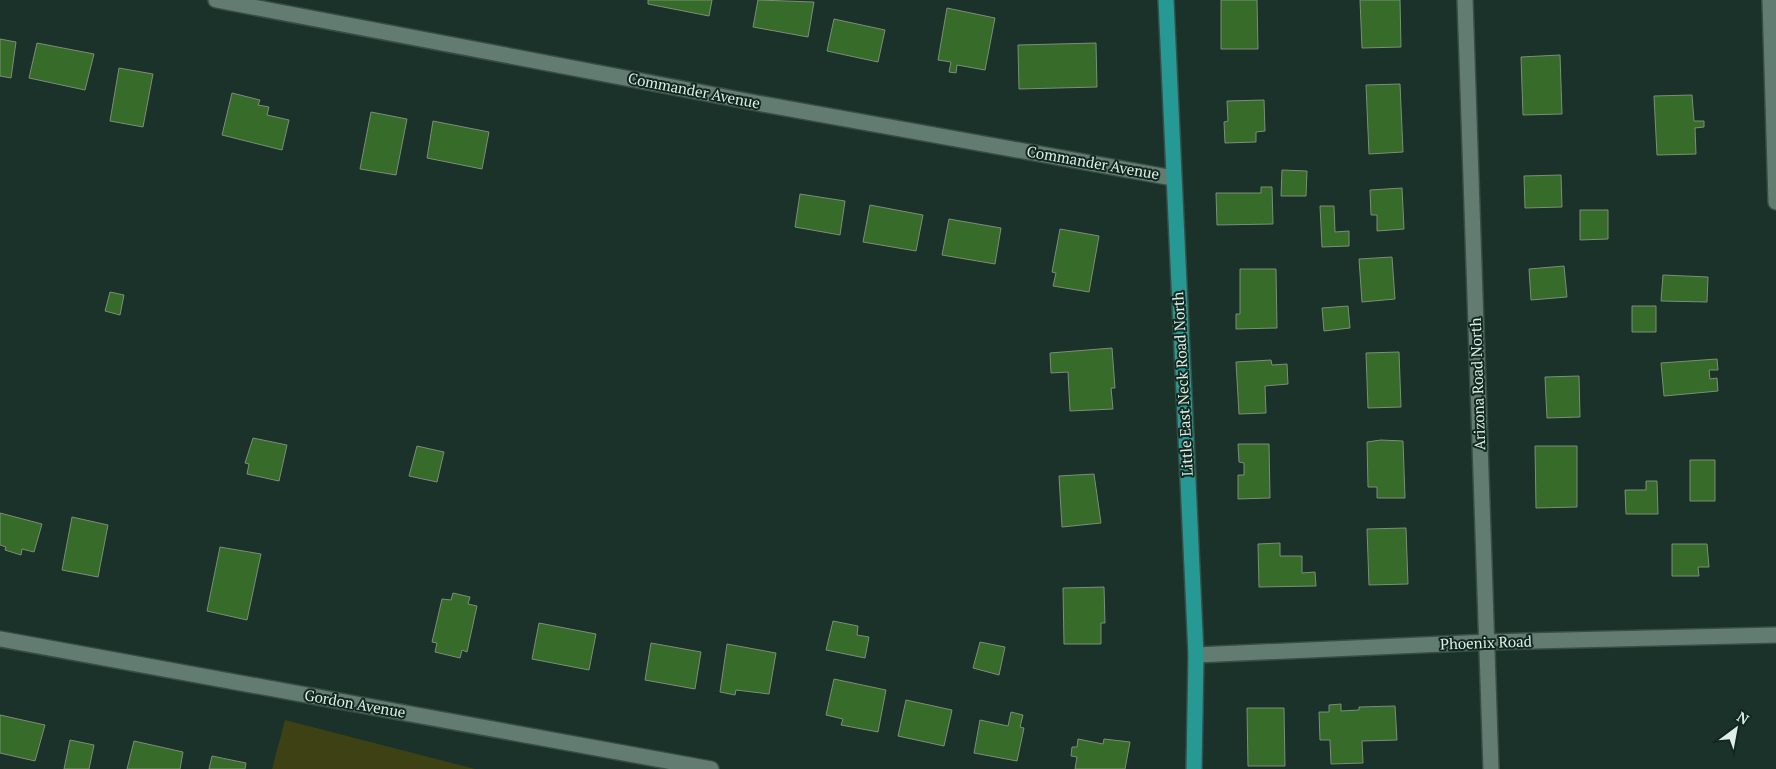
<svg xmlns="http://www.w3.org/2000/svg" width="1776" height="769" font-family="'PT Serif',serif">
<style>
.green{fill:#3e4114}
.building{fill:#366b29;stroke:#7d8d79}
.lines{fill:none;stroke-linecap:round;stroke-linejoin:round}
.minor-casing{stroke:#384d45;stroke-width:18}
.major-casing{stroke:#384d45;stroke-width:18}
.minor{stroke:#627c71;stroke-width:15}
.major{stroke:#279994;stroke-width:15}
.labels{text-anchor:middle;stroke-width:4;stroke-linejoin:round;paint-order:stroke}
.street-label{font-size:15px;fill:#dfeee7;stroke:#10281f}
</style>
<rect width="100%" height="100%" fill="#1a3229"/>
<path class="green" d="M285 720 475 769H272Z"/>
<path class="building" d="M648 0H712L709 16 648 4Z
M758 0 814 2 808 37 753 27Z
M1221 0H1257L1258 49H1221Z
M1360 0H1400L1401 47 1362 48Z
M947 8 995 18 985 70 957 65 956 73 949 72 951 62 938 60Z
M834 19 885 30 878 62 827 51Z
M0 39 16 42 11 78 0 76Z
M37 43 94 54 85 90 29 78Z
M1096 43 1097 87 1019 89 1018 45Z
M1560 55 1562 114 1523 115 1521 57Z
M119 68 153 74 143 127 110 121Z
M1400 84 1403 152 1369 154 1366 85Z
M232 93 260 100 258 105 269 107 267 115 289 120 282 150 222 135Z
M1692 95 1694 121H1704V127L1695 128 1696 154 1657 155 1654 96Z
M1264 100 1265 131 1256 132V142L1225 143 1224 122 1228 121 1227 101Z
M371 112 407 119 396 175 360 169Z
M433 121 489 132 482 169 427 158Z
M1282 170 1307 171 1306 196H1281Z
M1561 175 1562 207 1525 208 1524 176Z
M1261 187H1272L1273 224 1217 225 1216 193H1261Z
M1402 188 1404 229 1377 231V215H1371L1370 190Z
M800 194 845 201 840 235 795 227Z
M870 205 923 215 916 251 863 242Z
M1320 206H1334L1335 232 1349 231V246L1322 247Z
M1580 210H1608V239L1580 240Z
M949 219 1001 228 995 264 942 255Z
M1060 229 1099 236 1089 292 1053 286 1056 273 1052 272Z
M1392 257 1395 299 1362 302 1359 259Z
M1564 266 1567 297 1531 300 1529 269Z
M1240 269H1276L1277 328 1236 329V314H1240Z
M1663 275 1708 277 1707 302 1661 301Z
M110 292 124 295 120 315 105 311Z
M1348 306 1350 328 1324 331 1322 308Z
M1632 306H1656V332H1632Z
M1112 348 1115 388H1111L1113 409 1070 411 1068 372 1051 373 1050 353Z
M1399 352 1401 407 1368 408 1366 353Z
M1717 359 1718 370H1709L1710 379 1717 378 1718 391 1664 396 1661 363Z
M1271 360 1272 365 1287 364 1288 384 1265 386 1266 413 1239 414 1236 362Z
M1579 376 1580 417 1547 418 1545 377Z
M253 438 287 445 279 481 247 474 249 464 245 463Z
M1381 440 1403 441 1405 498H1377V487H1368L1367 442Z
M1238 444H1269L1270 498 1238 499V475H1244V463L1239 462Z
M417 446 444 452 437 482 409 476Z
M1535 446H1577V507L1536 508Z
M1690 460H1715V501H1690Z
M1094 474 1101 523 1062 527 1059 476Z
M1646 481H1657L1658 514H1626L1625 490H1646Z
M0 513 42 524 34 552 22 549 21 555 5 550 6 547 0 545Z
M72 517 108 525 98 577 62 570Z
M1406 528 1408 584 1369 585 1367 529Z
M1280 543V556H1302V573L1315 572 1316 586 1259 587 1258 544Z
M1672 544H1707L1709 567H1698L1699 576H1672Z
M220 547 261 554 247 620 207 611Z
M1104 587 1105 623H1101V644H1064L1063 588Z
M453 593 470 597 468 604 477 606 467 652 462 650 460 658 435 652 437 643 432 642 442 599 451 600Z
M833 621 858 626 857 635 869 637 865 658 826 650Z
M539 623 596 634 589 670 532 659Z
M980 642 1005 647 999 675 973 668Z
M651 643 701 652 695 689 645 680Z
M727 644 776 653 769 694 736 690 735 695 720 692Z
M834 679 886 690 878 732 841 725 843 719 826 715Z
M906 700 952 710 944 746 898 736Z
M1341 704V711L1359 710V707L1395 706 1397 740 1362 741 1363 763 1331 764 1330 740H1320L1319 712H1329V705Z
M1247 708H1284L1285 766H1248Z
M1011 712 1023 715 1020 727 1024 728 1017 761 974 753 980 720 1008 726Z
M0 715 45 725 35 761 0 753Z
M1078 739 1103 744 1104 739 1130 742 1125 769H1075L1077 757 1071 756 1072 747H1077Z
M70 740 94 745 89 769H64Z
M134 741 183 752 180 769H127Z
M212 756 246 763 245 769H209Z"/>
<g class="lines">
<g class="minor-casing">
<path id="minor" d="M216 0 757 103 1173 178
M1465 0 1491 769
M1770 0 1776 202
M0 639 711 769
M1196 655 1488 642 1776 635"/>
</g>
<g class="major-casing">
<path id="major" d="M1166 0 1196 655 1194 769"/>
</g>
<use href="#minor" class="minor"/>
<use href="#major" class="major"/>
</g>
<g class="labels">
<g class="street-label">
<text transform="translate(694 91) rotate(11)" y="5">Commander Avenue</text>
<text transform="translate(1093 163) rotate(10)" y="5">Commander Avenue</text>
<text transform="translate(1183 384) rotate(-93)" y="5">Little East Neck Road North</text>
<text transform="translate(1478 384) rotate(-92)" y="5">Arizona Road North</text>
<text transform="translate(1486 643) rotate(-2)" y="5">Phoenix Road</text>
<text transform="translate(355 704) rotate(10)" y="5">Gordon Avenue</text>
</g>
</g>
<g transform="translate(1736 729) rotate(32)" stroke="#10281f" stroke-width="4" paint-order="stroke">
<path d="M0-4L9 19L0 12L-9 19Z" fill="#dfeee7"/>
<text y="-8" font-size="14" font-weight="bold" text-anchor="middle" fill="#dfeee7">N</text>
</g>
</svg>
